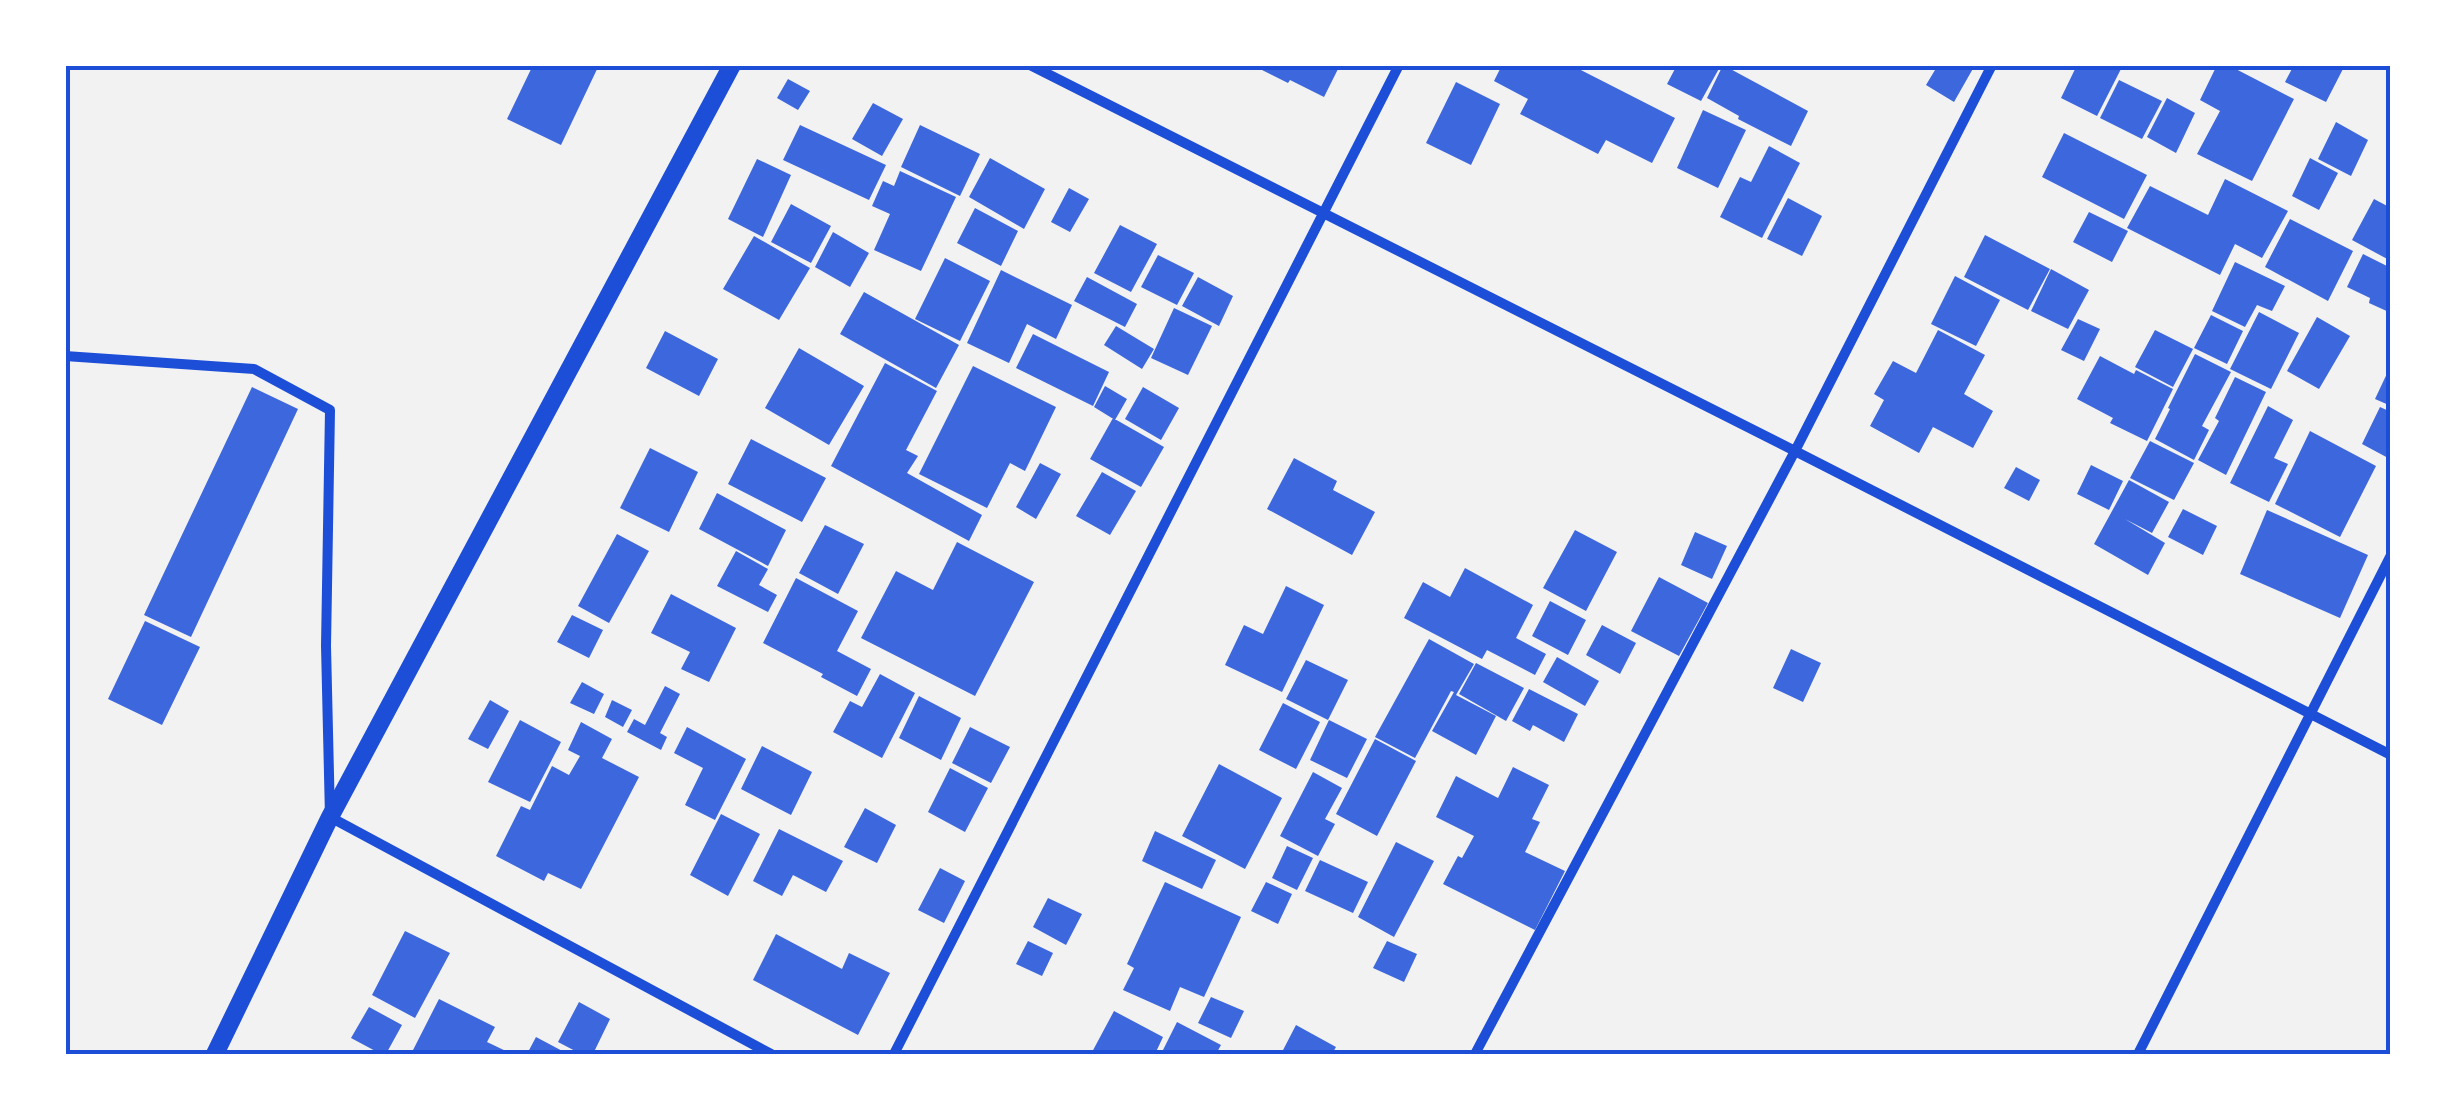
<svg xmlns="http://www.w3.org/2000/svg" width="2456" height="1119" font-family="'IBM Plex Sans',sans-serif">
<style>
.building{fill:#3d67dc}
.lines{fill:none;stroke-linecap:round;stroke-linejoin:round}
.minor{stroke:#1d4ed8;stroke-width:10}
.tertiary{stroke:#1d4ed8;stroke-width:18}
.neatline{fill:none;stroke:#1d4ed8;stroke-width:4}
</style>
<rect width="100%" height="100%" fill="#f2f2f2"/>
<path class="building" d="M533 65H599L561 145 507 119Z
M1252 65H1340L1324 97 1290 80 1288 83Z
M1502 65H1571L1675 118 1652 163 1606 140 1598 154 1520 114 1528 99 1494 81Z
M1677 65H1721L1701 101 1667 84Z
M1723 65 1808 111 1791 146 1738 119 1739 116 1707 98Z
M1938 65H1975L1954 102 1926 85Z
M2077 65H2123L2097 116 2061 98Z
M2217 65H2228L2294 99 2252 181 2197 154 2220 111 2200 100Z
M2294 65H2345L2326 102 2285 82Z
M788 79 810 91 798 110 777 98Z
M2119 80 2162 101 2142 139 2100 118Z
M1456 82 1500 104 1471 165 1426 143Z
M2167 98 2195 113 2176 153 2147 137Z
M873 103 903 119 882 156 852 139Z
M1703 110 1746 130 1718 188 1677 168Z
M2336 122 2368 140 2351 176 2318 159Z
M800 125 886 165 869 200 783 160Z
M920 125 980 154 960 196 901 167Z
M2064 133 2147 175 2124 219 2042 177Z
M1769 146 1800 163 1762 238 1720 217 1740 177 1751 182Z
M990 158 1045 189 1024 229 969 197Z
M2310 158 2338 173 2319 210 2292 196Z
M757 159 791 175 763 237 728 219Z
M900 171 956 197 921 271 874 250 890 214 872 206 883 181 894 186Z
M2225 179 2288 211 2262 258 2235 244 2220 275 2127 228 2150 186 2208 215Z
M1069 188 1089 199 1070 232 1051 222Z
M1788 198 1822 216 1802 256 1767 239Z
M2374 199 2391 208V261L2352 240Z
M791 204 831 226 811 263 771 242Z
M975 208 1018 231 1001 266 957 243Z
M2089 212 2128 231 2112 262 2073 242Z
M2290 219 2353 251 2328 301 2265 267Z
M1120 225 1157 244 1131 292 1094 273Z
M833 232 869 253 850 287 815 267Z
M1985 235 2050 269 2028 310 1964 277Z
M754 236 810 268 779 320 723 289Z
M2363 254 2391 268V313L2369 303 2370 298 2347 287Z
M1158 255 1194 273 1177 305 1141 287Z
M945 258 990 281 960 341 915 319Z
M2235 262 2285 286 2272 311 2257 305 2245 327 2212 311Z
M2051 269 2089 290 2068 329 2031 311Z
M1001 270 1072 305 1056 339 1027 324 1009 363 967 343Z
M1955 276 2000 300 1976 346 1931 324Z
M1087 277 1137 304 1125 327 1074 301Z
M1198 277 1233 296 1219 326 1182 306Z
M864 292 959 345 936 388 840 334Z
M1174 308 1212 326 1188 375 1151 358Z
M2259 312 2299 333 2271 389 2230 369Z
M2211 315 2243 331 2227 364 2194 348Z
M2317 317 2350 336 2319 389 2287 371Z
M2078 319 2100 329 2084 361 2061 350Z
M1116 326 1154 349 1142 369 1104 345Z
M1938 330 1985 355 1964 394 1993 411 1973 448 1933 427 1919 453 1870 426 1884 400 1874 394 1893 361 1916 373Z
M2155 330 2193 349 2173 387 2135 367Z
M665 331 718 359 699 396 646 368Z
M1033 334 1109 372 1093 406 1016 368Z
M799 348 864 386 829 445 765 408Z
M2195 354 2231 372 2202 426 2209 430 2194 460 2155 439 2170 409 2168 408Z
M2100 356 2134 374 2136 370 2173 389 2147 441 2110 423 2113 418 2077 399Z
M885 363 937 391 906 450 918 456 907 473 982 515 969 541 831 466Z
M2391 365V406L2375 399Z
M973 366 1056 407 1025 471 1010 463 987 508 919 474Z
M2235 377 2266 392 2226 475 2198 460 2219 421 2215 418Z
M1105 386 1127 399 1115 420 1094 407Z
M252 387 298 409 191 637 144 615Z
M1143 387 1179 408 1161 440 1125 419Z
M2268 406 2293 420 2274 458 2288 464 2269 502 2230 483Z
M2380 407 2391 412 2390 459 2362 444Z
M1113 418 1164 447 1141 487 1090 459Z
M2310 431 2376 466 2340 537 2275 504Z
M751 439 826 478 802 522 728 484Z
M2150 441 2194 463 2174 500 2130 478Z
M650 448 698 472 669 532 620 508Z
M1294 458 1337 481 1333 490 1375 512 1352 555 1267 509Z
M1040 463 1061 474 1036 519 1016 507Z
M2091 465 2123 481 2109 510 2077 494Z
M2016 467 2040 480 2029 501 2004 488Z
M1102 472 1136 491 1110 535 1076 516Z
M2129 480 2169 502 2152 533 2125 519 2165 543 2148 575 2094 544Z
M717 493 786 530 768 566 699 529Z
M2183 509 2217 526 2203 555 2168 537Z
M2267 510 2368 555 2340 618 2240 574Z
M825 525 864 544 838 594 799 573Z
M1575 530 1617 552 1586 611 1543 588Z
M1695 532 1727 546 1712 579 1681 565Z
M617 534 649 551 609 623 578 606Z
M957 542 1034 582 975 696 861 638 896 571 933 590Z
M736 551 768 569 759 585 777 595 768 612 717 586Z
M1465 568 1533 605 1516 638 1546 654 1535 675 1487 650 1482 659 1404 618 1423 582 1450 597Z
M1659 577 1708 603 1679 656 1631 631Z
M796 578 858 611 837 651 871 669 857 696 821 677 823 674 763 643Z
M1286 586 1324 605 1282 692 1225 665 1244 625 1263 634Z
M671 594 736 628 709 682 681 669 690 652 651 633Z
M1550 601 1586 620 1568 655 1532 636Z
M572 615 603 630 589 658 557 642Z
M145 621 200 647 162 725 108 699Z
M1602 625 1636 643 1620 674 1586 655Z
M1429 639 1474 664 1456 695 1496 716 1476 755 1432 731 1454 692 1451 691 1415 758 1375 737Z
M1791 649 1821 663 1803 702 1773 688Z
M1557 657 1599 681 1585 706 1543 682Z
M1306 660 1348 680 1328 720 1286 699Z
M1476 663 1524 688 1506 721 1459 694Z
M880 674 915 693 882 758 833 732 850 701 862 707Z
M582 682 604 694 594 714 570 703Z
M665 686 680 694 660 733 667 737 661 750 627 732 634 719 645 725Z
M1529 689 1578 714 1564 742 1533 725 1530 731 1512 721Z
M919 696 961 718 941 760 899 738Z
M490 700 509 711 488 749 468 739Z
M612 700 632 710 623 727 605 717Z
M1283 703 1320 722 1296 769 1259 750Z
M520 720 561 742 530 802 488 782Z
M1329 720 1367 739 1347 778 1310 760Z
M581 722 612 739 602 758 639 777 581 889 548 873 544 881 496 856 521 806 530 810 552 766 569 775 580 756 568 750Z
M687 727 746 759 715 820 685 805 703 768 674 753Z
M970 727 1010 747 991 783 952 763Z
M1375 739 1416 761 1377 836 1336 814Z
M762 746 812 772 791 815 741 789Z
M1219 764 1282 798 1245 869 1182 836Z
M1513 767 1549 785 1532 819 1540 822 1525 852 1565 871 1535 930 1443 884 1458 856 1462 858 1474 836 1436 817 1456 776 1498 798Z
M950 768 988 788 965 832 928 812Z
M1313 772 1342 788 1325 819 1335 824 1318 856 1280 836Z
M865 808 896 825 877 863 844 847Z
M721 814 760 834 728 896 690 875Z
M779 829 843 861 826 892 793 875 782 896 753 881Z
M1155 831 1216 860 1202 889 1142 861Z
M1396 842 1434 861 1394 937 1358 917Z
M1287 846 1313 858 1297 890 1272 878Z
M1320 860 1368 882 1353 913 1305 891Z
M940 868 965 881 944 923 918 910Z
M1165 882 1241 917 1204 997 1180 987 1170 1011 1123 990 1134 968 1127 964Z
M1266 882 1292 894 1278 924 1251 911Z
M1048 898 1082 914 1066 945 1033 927Z
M405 931 450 953 415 1018 372 995Z
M776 934 842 969 849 953 890 973 858 1035 753 980Z
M1028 941 1053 953 1042 976 1016 964Z
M1387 941 1417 954 1404 982 1373 968Z
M1211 997 1244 1011 1231 1038 1198 1023Z
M439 999 495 1027 487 1042 512 1054H411Z
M579 1002 610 1019 593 1054H581L558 1042Z
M369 1007 402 1025 386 1054H381L351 1038Z
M1114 1011 1163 1037 1155 1054H1091Z
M1177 1022 1221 1045 1216 1054H1161Z
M1296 1025 1336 1047 1332 1054H1281Z
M536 1037 568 1054H527Z"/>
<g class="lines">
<path class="minor" d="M1030 65 1795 451 2391 755
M65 356 254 369 330 410 326 646 330 817 771 1054
M894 1054 1399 65
M1475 1054 1795 451 1992 65
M2138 1054 2391 555"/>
<path class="tertiary" d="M215 1054 330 817 732 65"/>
</g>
<rect width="2456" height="1119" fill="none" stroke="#ffffff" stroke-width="135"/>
<rect x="68" y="68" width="2320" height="984" class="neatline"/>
</svg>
